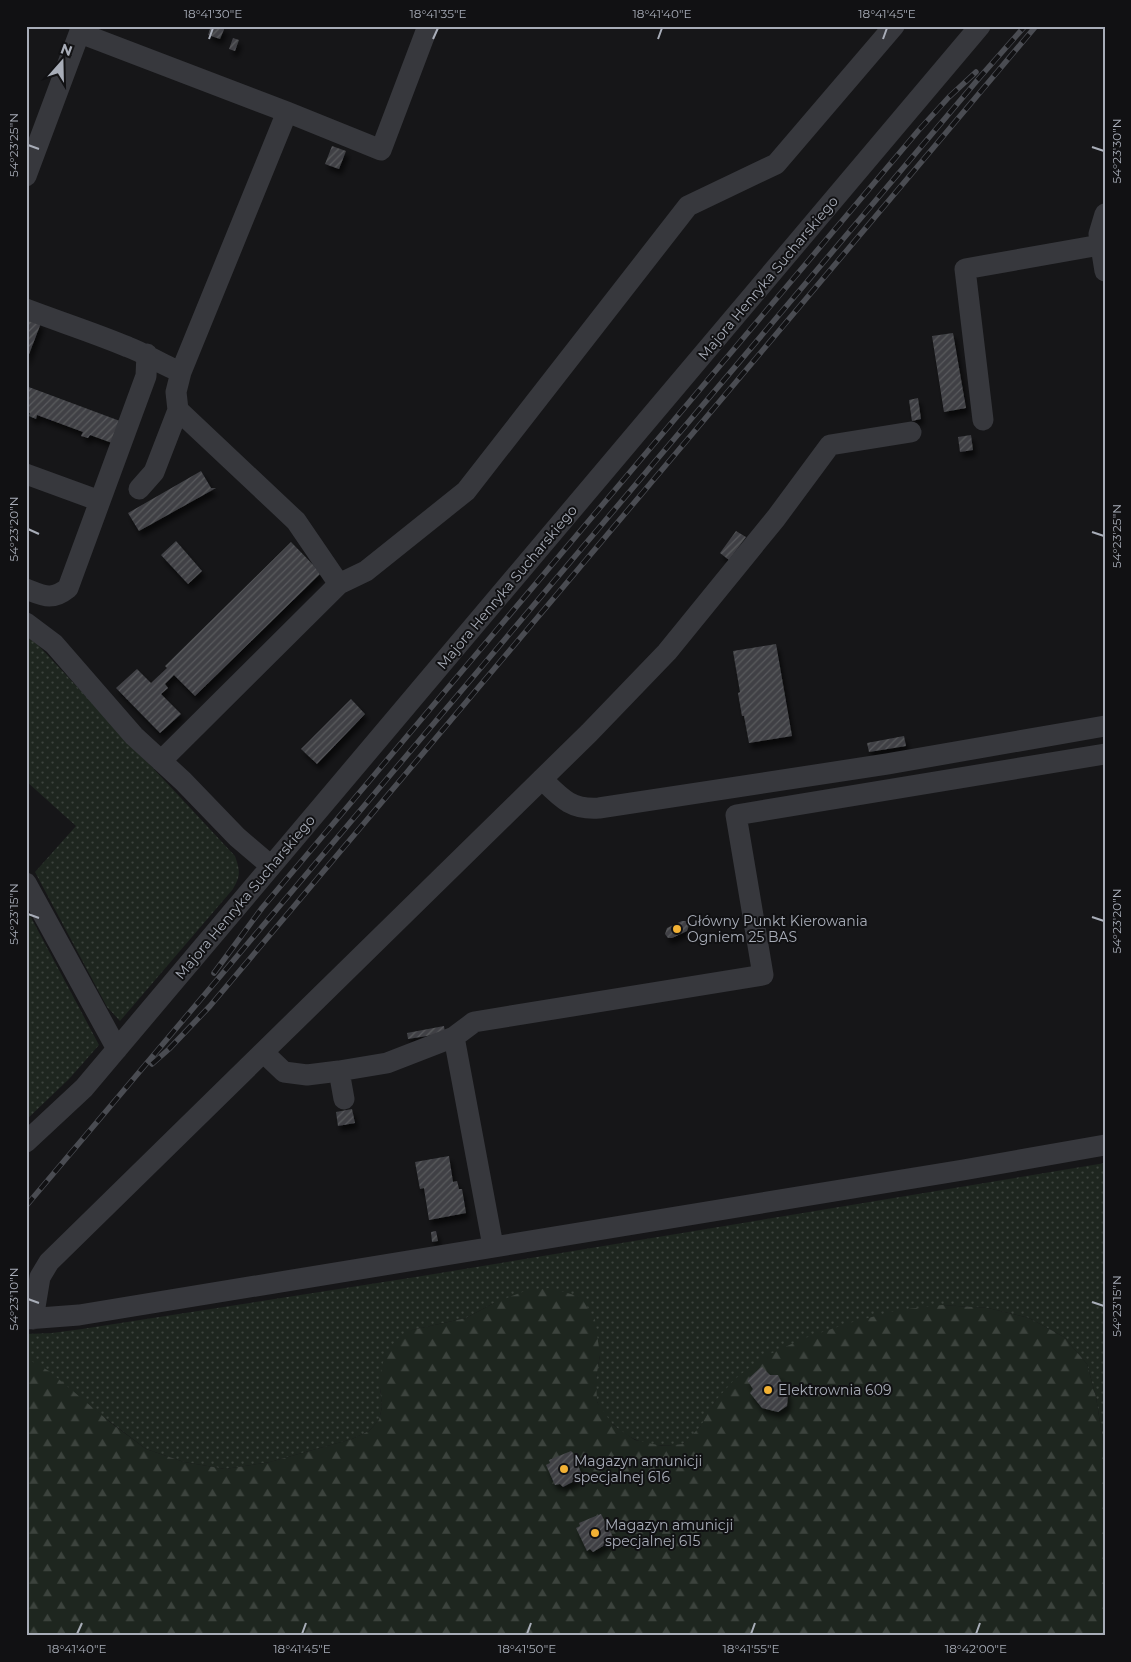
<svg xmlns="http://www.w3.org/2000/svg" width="1131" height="1662" font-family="Montserrat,sans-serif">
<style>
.green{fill:url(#green-dots)}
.forest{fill:url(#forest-firs)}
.building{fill:url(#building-hatch);filter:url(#shadow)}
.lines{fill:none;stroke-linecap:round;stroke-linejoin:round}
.minor{stroke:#37383d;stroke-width:21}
.rail-casing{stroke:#4a4c52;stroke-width:5.5}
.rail{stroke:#111113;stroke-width:4;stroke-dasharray:11;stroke-linecap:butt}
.ticks{fill:none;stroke:#a8adb8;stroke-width:2}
.poi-dot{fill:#f2b134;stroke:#111113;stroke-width:2}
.labels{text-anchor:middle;stroke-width:4;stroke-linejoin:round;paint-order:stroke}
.street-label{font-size:14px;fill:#a8adb8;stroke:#111113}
.poi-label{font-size:14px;fill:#a8adb8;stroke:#111113;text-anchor:start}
.neatline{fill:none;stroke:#a8adb8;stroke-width:2}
.ticks-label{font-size:12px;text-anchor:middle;fill:#a8adb8}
</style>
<defs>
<pattern id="green-dots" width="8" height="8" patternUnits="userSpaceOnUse" patternTransform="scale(1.25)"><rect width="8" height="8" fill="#1e261f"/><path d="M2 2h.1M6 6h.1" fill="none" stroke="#3c433d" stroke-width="1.8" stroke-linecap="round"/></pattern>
<pattern id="forest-firs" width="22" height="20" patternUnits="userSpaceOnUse" patternTransform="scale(1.25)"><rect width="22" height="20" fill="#1e261f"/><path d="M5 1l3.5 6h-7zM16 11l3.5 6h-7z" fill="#3c433d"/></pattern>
<pattern id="building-hatch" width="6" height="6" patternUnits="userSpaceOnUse" patternTransform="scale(1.25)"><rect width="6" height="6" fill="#404145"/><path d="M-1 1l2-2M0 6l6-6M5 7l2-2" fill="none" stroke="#595a5e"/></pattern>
<filter id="shadow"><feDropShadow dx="3" dy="5.5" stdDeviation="2.5" flood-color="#0009"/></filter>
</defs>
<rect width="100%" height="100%" fill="#161618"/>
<path class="green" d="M26 632 235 856C240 871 241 875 233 889L120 1021 107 1007 35 872 76 826 26 781Z
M26 908 99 1045 69 1079 26 1120Z
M1105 1163V1454L1096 1397 1087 1364 1064 1337 1029 1318 988 1308 942 1305 716 1400C708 1415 699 1433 684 1443 681 1445 674 1445 670 1445 641 1449 610 1429 598 1404 592 1391 598 1368 600 1355L494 1303 466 1318 412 1330 380 1388 382 1407 379 1420 369 1431 352 1439 270 1462 225 1469 184 1462 146 1449 26 1358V1334L52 1333 82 1329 422 1276Z"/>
<path class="forest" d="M550 1288 581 1297 595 1320 600 1355 596 1379 597 1402 613 1425 635 1440 662 1446 683 1444 700 1427 716 1400 735 1379 760 1359 802 1339 849 1323 899 1310 942 1305 988 1308 1029 1318 1064 1337 1087 1364 1096 1397 1104 1448 1105 1636H26V1358L49 1371 111 1423 146 1449 184 1462 225 1469 270 1462 352 1439 369 1431 379 1420 382 1407 380 1388 381 1369 386 1353 397 1339 412 1330 466 1318 494 1303 525 1291Z"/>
<path class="building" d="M211 26 225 27 220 39 208 35Z
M233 38 239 40 235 51 229 49Z
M332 146 346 151 339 169 325 164Z
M26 318 41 323 26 362Z
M953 333 966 408 944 412 932 336Z
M26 386 120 421 112 443 90 435 88 438 81 436 83 432 37 415 36 419 29 416 30 413 26 411Z
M918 398 921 419 912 421 909 400Z
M971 435 973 450 960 452 958 437Z
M201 471 211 488H216L139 531 128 513Z
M736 531 746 537 729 560 720 553Z
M176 541 202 571 188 584 161 555Z
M291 542 321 573 195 696 174 675 165 684 168 688 161 694 181 714 160 733 116 688 137 669 151 683 167 668 165 666Z
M776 644 792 736 749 743 744 716H742L738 693 740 692 733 651Z
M351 699 365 714 317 764 301 749Z
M904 736 906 746 869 752 867 743Z
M682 921H686L689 925 687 931 672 938H668L665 934 667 928Z
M444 1026 445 1033 408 1039 407 1033Z
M352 1109 355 1123 338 1126 336 1112Z
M449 1156 453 1182 457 1181 459 1189H462L466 1213 429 1220 424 1188 420 1189 415 1162Z
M436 1231 438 1241 432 1242 431 1232Z
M762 1367 770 1375H778L788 1395 787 1406 778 1412 762 1408 750 1393 753 1389 747 1380 760 1368Z
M571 1451 573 1453 582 1475 580 1478 563 1487 560 1484 555 1485 546 1465 550 1463 549 1460Z
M601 1514 613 1537V1540L593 1552 590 1549 587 1551 576 1528 580 1526 579 1523 598 1515Z"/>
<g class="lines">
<path class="minor" d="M80 33 287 112 381 150 428 26
M26 176 82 26
M1105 214 1099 234 1105 271
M26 309C60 322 95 333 128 347 147 354 162 365 181 372
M983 420 965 269 1100 245
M26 474 100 501
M139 489 154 472 178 410
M339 584 366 571 466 491 688 206 776 164 894 26
M26 589C44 596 52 601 68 588L146 376 147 354
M26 623 54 644 134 736 183 781 237 837 271 866
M161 761 339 584 296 521 178 410 176 392 181 372 287 112
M542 779C561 798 571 810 599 808L887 764 1105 726
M26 883 117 1049
M454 1037 493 1246
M264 1053 284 1072 307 1075 339 1071 387 1063 454 1037 474 1022 763 975 736 815 1105 754
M339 1071 344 1099
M26 1142 84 1088 980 26
M26 1319 79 1315 963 1170 1105 1145
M33 1319 40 1277 49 1262 589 733 667 652 776 518 830 445 911 432"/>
<g class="rail-casing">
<path id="rail" d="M214 973 262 908 918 131 949 97 976 72
M152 1064 169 1049 210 1006 1036 26
M26 1206 980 77 1025 26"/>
</g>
<use href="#rail" class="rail"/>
</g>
<path class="ticks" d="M209 39 213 28M433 39 438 28M658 39 662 28M883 39 887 28M28 145 39 149M1092 147 1104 151M28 529 39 534M1092 532 1104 536M28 914 39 918M1092 917 1104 921M28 1299 39 1303M1092 1302 1104 1306M77 1634 82 1623M302 1634 306 1623M527 1634 531 1623M751 1634 755 1623M976 1634 980 1623"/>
<g class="poi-dot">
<circle cx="677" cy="929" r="5"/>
<circle cx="768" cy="1390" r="5"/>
<circle cx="564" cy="1469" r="5"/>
<circle cx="595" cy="1533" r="5"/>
</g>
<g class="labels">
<g class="street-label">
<text transform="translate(768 278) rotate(-50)" y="5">Majora Henryka Sucharskiego</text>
<text transform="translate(507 587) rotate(-50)" y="5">Majora Henryka Sucharskiego</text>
<text transform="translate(245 897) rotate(-50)" y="5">Majora Henryka Sucharskiego</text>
</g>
<g class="poi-label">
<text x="687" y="926">Główny Punkt Kierowania<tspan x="687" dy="16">Ogniem 25 BAS</tspan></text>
<text x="778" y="1395">Elektrownia 609</text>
<text x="574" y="1466">Magazyn amunicji<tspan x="574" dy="16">specjalnej 616</tspan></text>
<text x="605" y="1530">Magazyn amunicji<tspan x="605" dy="16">specjalnej 615</tspan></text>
</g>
</g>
<rect width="1131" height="1662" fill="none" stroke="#111113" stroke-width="55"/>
<g transform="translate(62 62) rotate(20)" stroke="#111113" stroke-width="4" paint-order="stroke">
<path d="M0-4L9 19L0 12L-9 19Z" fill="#a8adb8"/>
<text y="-8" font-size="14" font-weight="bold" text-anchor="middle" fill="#a8adb8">N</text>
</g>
<rect x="28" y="28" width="1076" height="1606" class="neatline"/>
<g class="ticks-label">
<text x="213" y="18">18°41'30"E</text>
<text x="438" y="18">18°41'35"E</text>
<text x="662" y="18">18°41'40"E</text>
<text x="887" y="18">18°41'45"E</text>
<text transform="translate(14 145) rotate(-90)" y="4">54°23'25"N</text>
<text transform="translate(1117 151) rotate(-90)" y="4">54°23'30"N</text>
<text transform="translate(14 529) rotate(-90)" y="4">54°23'20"N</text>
<text transform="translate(1117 536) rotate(-90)" y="4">54°23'25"N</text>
<text transform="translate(14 914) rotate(-90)" y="4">54°23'15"N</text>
<text transform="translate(1117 921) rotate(-90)" y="4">54°23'20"N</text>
<text transform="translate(14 1299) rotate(-90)" y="4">54°23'10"N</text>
<text transform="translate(1117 1306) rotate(-90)" y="4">54°23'15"N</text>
<text x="77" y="1653">18°41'40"E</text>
<text x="302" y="1653">18°41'45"E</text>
<text x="527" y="1653">18°41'50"E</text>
<text x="751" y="1653">18°41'55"E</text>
<text x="976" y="1653">18°42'00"E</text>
</g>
</svg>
